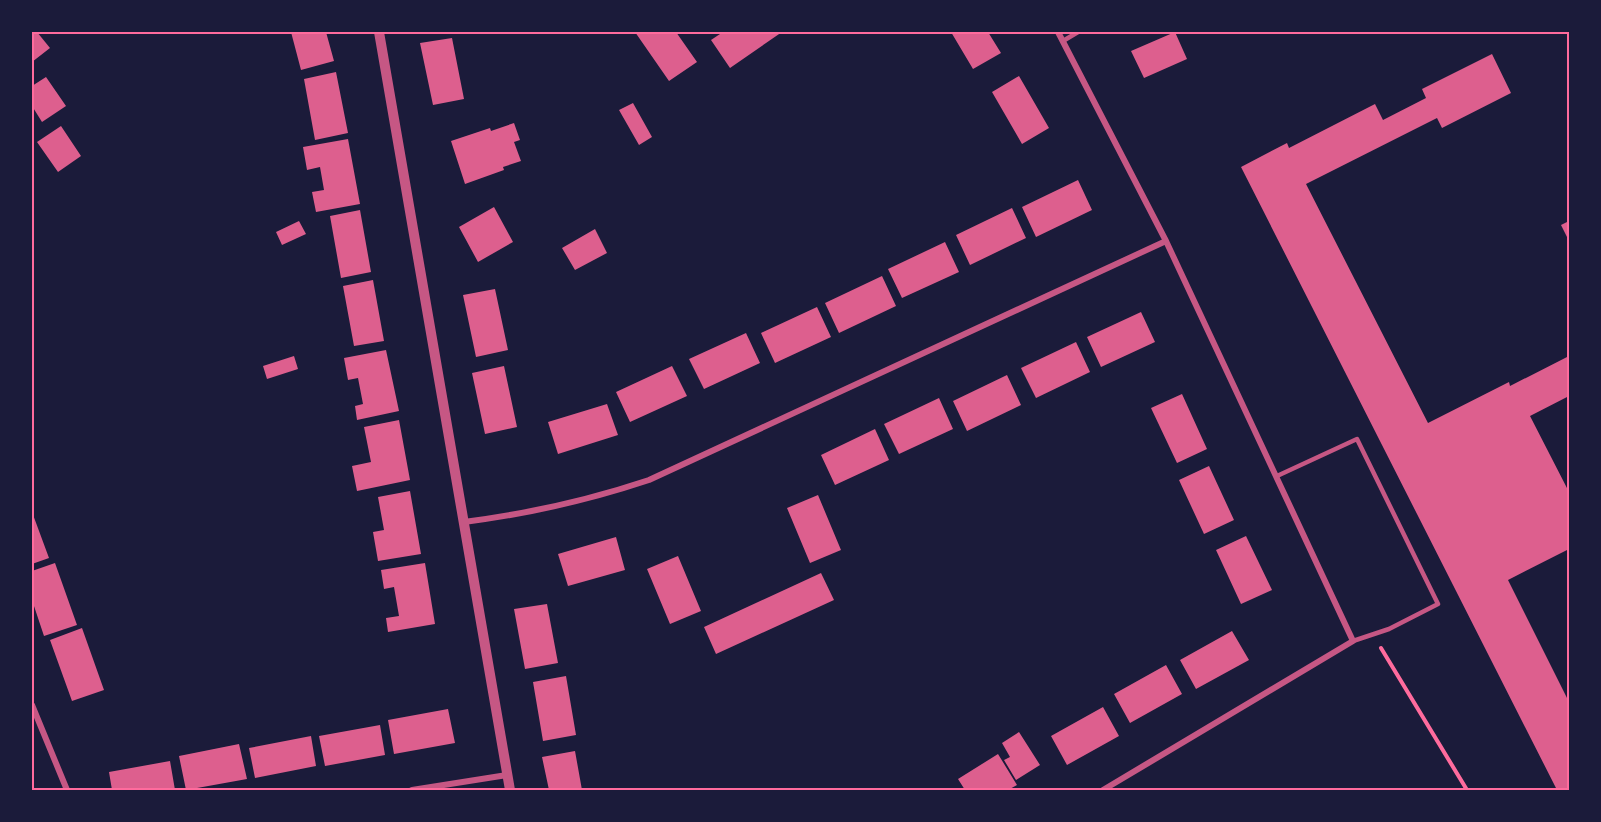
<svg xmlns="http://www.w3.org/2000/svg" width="1601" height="822" font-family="Poppins,sans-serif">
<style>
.building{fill:#dd5f8e}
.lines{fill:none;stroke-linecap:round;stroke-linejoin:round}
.path{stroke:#ff6b9d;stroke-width:4}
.service{stroke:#c65784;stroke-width:4.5}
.minor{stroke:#c65784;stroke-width:6}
.tertiary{stroke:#c65784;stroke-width:10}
.neatline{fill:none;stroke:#ff6b9d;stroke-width:2}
</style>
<rect width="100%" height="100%" fill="#1b1b3a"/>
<path class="building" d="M32 32H37L50 48 32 62Z
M291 32H326L334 61 301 70Z
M635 32H676L697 62 669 81Z
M723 32H782L730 68 711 40Z
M951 32H988L1001 53 973 69Z
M1175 32 1187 59 1144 78 1131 51Z
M452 38 464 99 433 105 420 43Z
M1492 54 1511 93 1442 128 1437 118 1306 184 1428 423 1509 382 1510 386 1569 356V396L1530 416 1569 492V549L1508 580 1569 702V790H1557L1241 167 1287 143 1289 148 1375 104 1383 120 1426 98 1422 89Z
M336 72 348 133 315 140 304 79Z
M1019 76 1049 128 1022 144 992 92Z
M46 77 66 106 42 122 32 106V86Z
M633 103 652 137 639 145 619 110Z
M514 123 520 140 514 142 521 161 503 167 504 170 465 184 451 141 490 128 491 131Z
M61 126 81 156 58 172 37 142Z
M348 139 360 204 316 212 312 192 324 190 320 167 307 170 303 147Z
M1078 180 1092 210 1036 237 1022 207Z
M494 207 513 242 478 262 459 227Z
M1012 208 1026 238 970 265 956 235Z
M360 210 371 272 341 278 330 216Z
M299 221 306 234 282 245 276 232Z
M1569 221V241L1561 225Z
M595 229 607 253 575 270 562 248Z
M945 242 959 272 902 298 888 269Z
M882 276 896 306 839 333 825 303Z
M373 280 384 341 354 346 343 286Z
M495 289 508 350 476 357 463 295Z
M817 307 831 337 775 363 761 333Z
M1141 312 1155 342 1101 367 1087 337Z
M746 333 760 363 704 389 689 359Z
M1076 342 1090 372 1036 398 1021 368Z
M386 350 399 411 357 420 355 406 363 404 358 378 348 380 344 358Z
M294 356 298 369 267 379 263 366Z
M504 366 517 427 485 434 472 373Z
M672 366 687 396 630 422 616 392Z
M1007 375 1021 405 967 431 953 401Z
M1182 394 1207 449 1177 463 1151 408Z
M939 398 953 429 899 454 884 424Z
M607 404 618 435 558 454 548 422Z
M399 420 410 480 357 491 352 466 371 462 364 427Z
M875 429 889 460 835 485 821 455Z
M1209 466 1234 520 1204 534 1179 480Z
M410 491 421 554 378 561 373 532 384 530 378 497Z
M818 495 841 550 810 563 787 508Z
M32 512 49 558 32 564Z
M1246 536 1272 590 1241 604 1216 550Z
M616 537 625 570 568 586 558 554Z
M678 556 701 611 670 624 647 569Z
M55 563 77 625 44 636 32 600V571Z
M425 563 435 624 388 632 386 618 399 616 394 587 384 589 381 570Z
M821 573 834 600 716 654 704 627Z
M547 604 558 663 525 669 514 609Z
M82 628 104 690 72 701 50 640Z
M1232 631 1249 660 1196 689 1180 660Z
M1166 665 1182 694 1130 723 1114 694Z
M566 676 576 735 543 741 533 682Z
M1103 707 1119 736 1067 765 1051 736Z
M448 709 455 743 394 754 388 720Z
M380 725 385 755 325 766 319 736Z
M1019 732 1040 765 1016 780 1004 760 1010 757 1002 743Z
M311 736 316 766 255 778 249 748Z
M239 744 247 779 186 790 179 756Z
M575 751 582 790H549L542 757Z
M998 754 1017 785 1008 790H965L958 779Z
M170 761 175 790H112L109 772Z"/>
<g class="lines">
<path class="path" d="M1381 648 1467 790"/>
<path class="service" d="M1063 41 1078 32
M1277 476 1357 439 1438 604 1389 629 1353 641"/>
<path class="minor" d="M1058 32 1166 241 1353 641 1103 790
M464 522C527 514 589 500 649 480L1166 241
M32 705 67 790
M412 790 507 775"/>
<path class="tertiary" d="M379 32 510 790"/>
</g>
<rect width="1601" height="822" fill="none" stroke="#1b1b3a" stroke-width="66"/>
<rect x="33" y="33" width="1535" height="756" class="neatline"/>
</svg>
